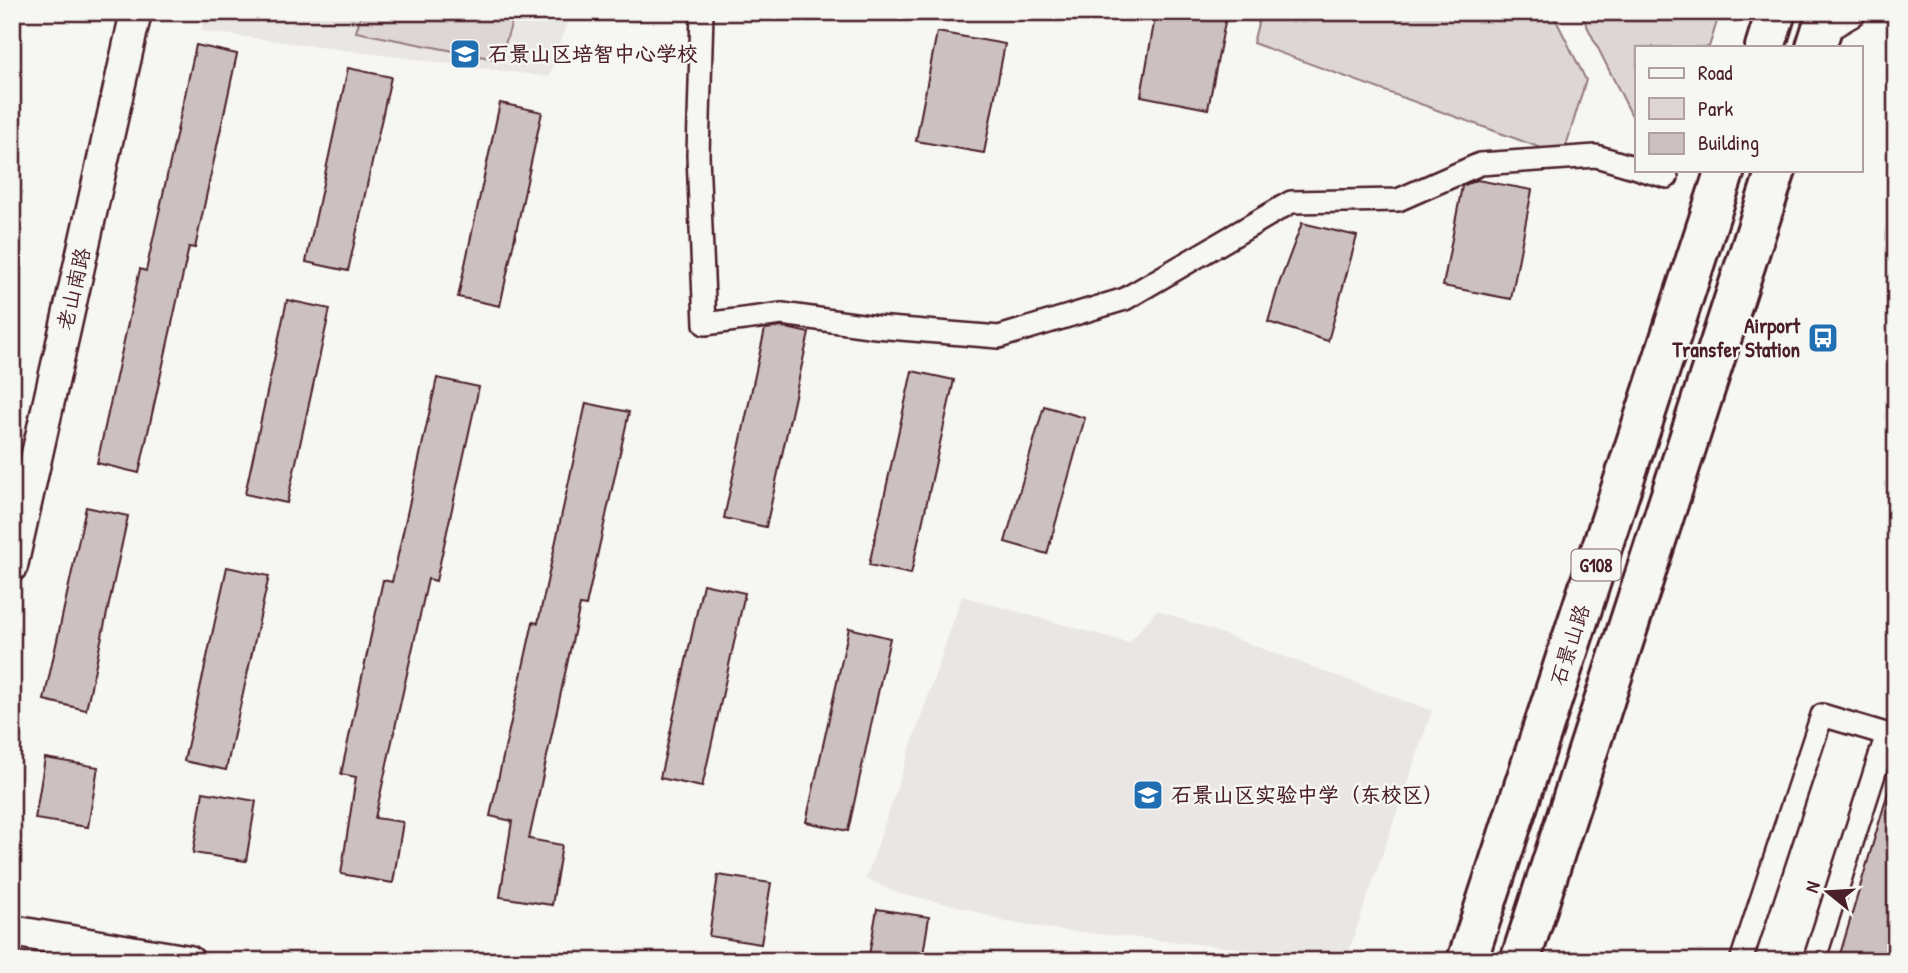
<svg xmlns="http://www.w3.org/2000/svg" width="1908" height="973" font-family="'Patrick Hand','LXGW WenKai TC',sans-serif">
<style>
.built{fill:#e9e6e3}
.green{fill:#ddd6d5;stroke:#947a80;stroke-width:2}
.building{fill:#ccc1c0;stroke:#4a1f2b;stroke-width:2}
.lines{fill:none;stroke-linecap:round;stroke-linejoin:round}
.street-casing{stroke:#4a1f2b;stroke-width:26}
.secondary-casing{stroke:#4a1f2b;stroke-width:35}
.highway-casing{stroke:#4a1f2b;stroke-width:44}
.street{stroke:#f6f6f2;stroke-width:21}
.secondary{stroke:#f6f6f2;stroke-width:30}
.highway{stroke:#f6f6f2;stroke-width:38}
.labels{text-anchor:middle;stroke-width:5;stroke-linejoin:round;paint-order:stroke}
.shield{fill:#f6f6f2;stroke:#7e6067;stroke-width:2}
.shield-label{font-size:19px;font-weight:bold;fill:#4a1f2b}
.poi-label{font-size:21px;font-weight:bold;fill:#4a1f2b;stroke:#f6f6f2;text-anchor:start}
.street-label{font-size:21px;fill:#4a1f2b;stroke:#f6f6f2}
</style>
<rect width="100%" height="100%" fill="#f6f6f2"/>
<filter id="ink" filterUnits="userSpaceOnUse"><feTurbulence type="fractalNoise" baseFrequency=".0143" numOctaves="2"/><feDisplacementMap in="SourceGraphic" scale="14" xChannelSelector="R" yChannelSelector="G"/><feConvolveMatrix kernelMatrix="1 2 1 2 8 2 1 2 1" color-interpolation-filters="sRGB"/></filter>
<g filter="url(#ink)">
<path class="built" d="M205 12H570L549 77 201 31Z
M962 596 1129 643 1157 610 1432 711 1346 959 1061 930 1006 922 962 907 901 894 866 879Z"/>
<path class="green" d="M362 12H515L500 60 356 32Z
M1261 12H1552L1586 80 1563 156 1253 43Z
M1580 12H1720L1709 47H1637V126Z"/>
<path class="building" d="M1156 12H1227L1208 109 1141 96Z
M937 32 1005 44 984 153 916 141Z
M196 45 237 54 195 248 189 247 139 473 97 463 140 269 146 271Z
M348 68 391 77 348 271 306 262Z
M500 103 542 112 500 306 458 297Z
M1477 180 1532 190 1511 299 1443 286 1462 186Z
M1302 223 1357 236 1328 341 1268 322 1279 284Z
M287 300 330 309 287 503 245 494Z
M782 327 809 333 766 527 724 518 765 329Z
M912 371 954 380 911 574 869 565Z
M437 378 479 387 436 581 428 579 375 818 403 822 393 883 341 874 356 777 341 774 383 580 392 582Z
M586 403 629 412 586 606 580 605 529 839 562 845 552 905 500 897 512 821 490 816 533 622 538 623Z
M1044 406 1085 418 1047 554 1005 542Z
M86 507 128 516 86 710 44 700Z
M227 567 269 576 226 770 184 761Z
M703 584 745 593 702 787 660 778Z
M849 628 890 638 848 831 806 822Z
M45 758 98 767 88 827 35 819Z
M1890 786 1896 787V961H1838Z
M203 792 256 801 246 861 193 853Z
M718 875 771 883 761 944 709 936Z
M877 909 929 917 922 961H868Z"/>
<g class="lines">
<g class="street-casing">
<path id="street" d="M702 12 698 155 705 324 782 314 876 327 999 337 1125 299 1291 202 1398 200 1480 164 1596 156 1637 168
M1642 170 1667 177
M1741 961 1822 715 1896 737
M1814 961 1887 734"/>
</g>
<g class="secondary-casing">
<path id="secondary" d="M1821 29 1850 12
M12 566 136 12
M12 931 189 961"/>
</g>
<g class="highway-casing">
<path id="highway" d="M1765 47 1776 12
M1816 47 1827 12
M1467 961 1725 170
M1520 961 1776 170"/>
</g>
<use href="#street" class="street"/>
<use href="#secondary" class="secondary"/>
<use href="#highway" class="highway"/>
</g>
</g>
<defs>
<g id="school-square" transform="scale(1.575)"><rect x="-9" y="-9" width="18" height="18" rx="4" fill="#1f6fb2" stroke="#f6f6f2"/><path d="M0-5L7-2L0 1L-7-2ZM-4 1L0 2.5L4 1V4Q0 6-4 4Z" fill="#fff"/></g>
<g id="bus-square" transform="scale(1.575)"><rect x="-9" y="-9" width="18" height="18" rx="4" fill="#1f6fb2" stroke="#f6f6f2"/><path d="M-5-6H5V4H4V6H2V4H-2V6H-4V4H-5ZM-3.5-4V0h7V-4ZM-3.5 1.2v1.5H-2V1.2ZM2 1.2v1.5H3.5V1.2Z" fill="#fff"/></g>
</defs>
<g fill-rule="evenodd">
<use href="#school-square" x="465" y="54"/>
<use href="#bus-square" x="1823" y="338"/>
<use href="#school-square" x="1148" y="795"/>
</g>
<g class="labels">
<rect class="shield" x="1571.5" y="549.5" width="49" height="31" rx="5"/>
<g class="shield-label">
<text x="1596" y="572">G108</text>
</g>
<g class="poi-label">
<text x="488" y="61">石景山区培智中心学校</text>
<text x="1800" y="333" text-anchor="end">Airport<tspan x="1800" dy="24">Transfer Station</tspan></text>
<text x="1171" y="802">石景山区实验中学（东校区）</text>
</g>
<g class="street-label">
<text transform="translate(74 289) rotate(-77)" y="7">老山南路</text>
<text transform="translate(1570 645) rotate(-72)" y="7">石景山路</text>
</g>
</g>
<rect width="1908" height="973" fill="none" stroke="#f6f6f2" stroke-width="42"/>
<rect x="21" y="21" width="1866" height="931" fill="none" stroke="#4a1f2b" stroke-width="2.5" filter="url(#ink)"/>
<rect x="1635" y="46" width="228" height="126" fill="#f6f6f2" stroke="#b1a0a2" stroke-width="2"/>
<rect x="1649" y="68" width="35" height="10" fill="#f6f6f2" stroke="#b1a0a2" stroke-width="2"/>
<text x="1698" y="80" font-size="21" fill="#4a1f2b">Road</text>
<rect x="1649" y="98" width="35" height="21" fill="#ddd6d5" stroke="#b1a0a2" stroke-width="2"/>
<text x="1698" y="116" font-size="21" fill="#4a1f2b">Park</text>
<rect x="1649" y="133" width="35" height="21" fill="#ccc1c0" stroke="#b1a0a2" stroke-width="2"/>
<text x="1698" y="150" font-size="21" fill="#4a1f2b">Building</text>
<g transform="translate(1828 892) rotate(288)" stroke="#f6f6f2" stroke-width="5" paint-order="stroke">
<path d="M0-5L12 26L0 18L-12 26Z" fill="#4a1f2b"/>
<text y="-10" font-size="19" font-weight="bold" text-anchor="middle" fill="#4a1f2b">N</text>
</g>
</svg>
